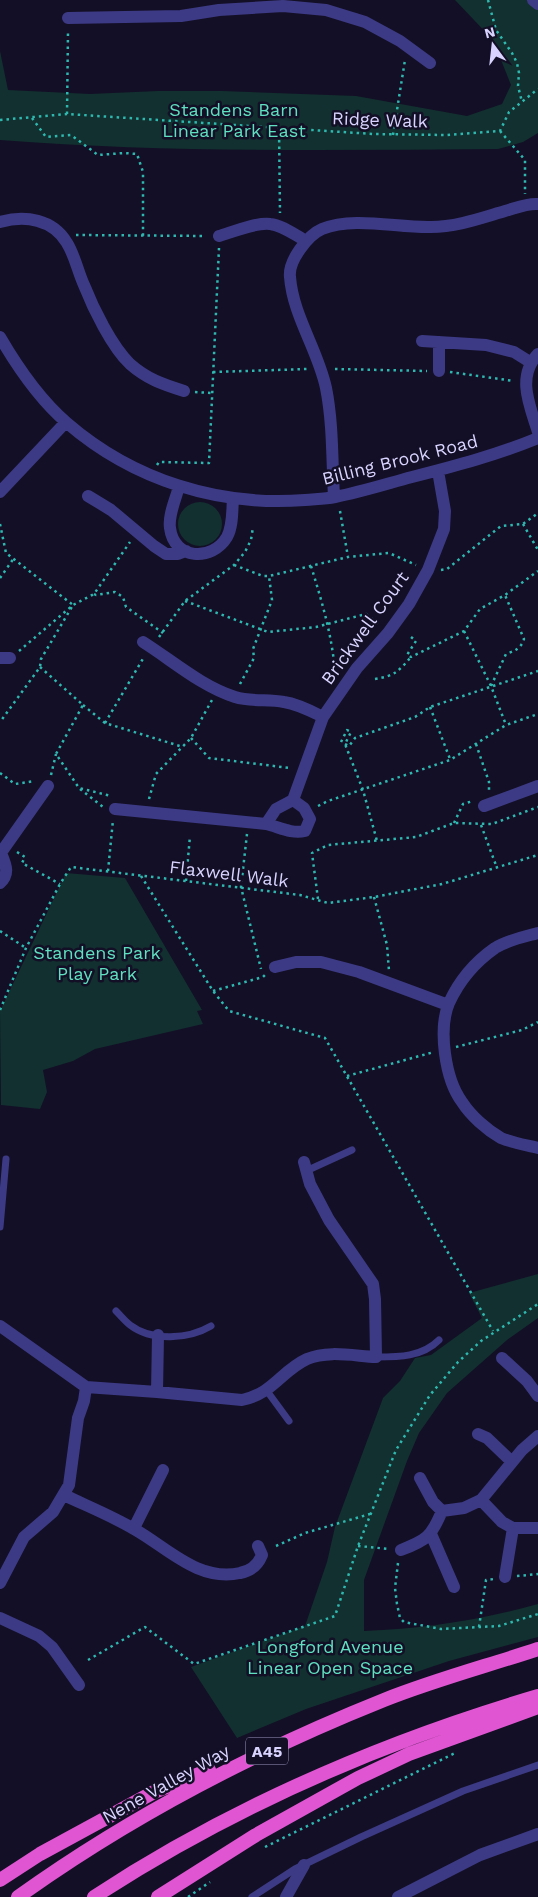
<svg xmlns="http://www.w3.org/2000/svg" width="538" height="1897" font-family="'Work Sans',sans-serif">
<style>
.green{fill:#12302f}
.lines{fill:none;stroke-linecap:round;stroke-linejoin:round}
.path{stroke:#2fb8b0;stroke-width:2.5;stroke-dasharray:2.5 4;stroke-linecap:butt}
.service{stroke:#3d3a85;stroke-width:7}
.minor{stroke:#3d3a85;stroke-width:12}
.tertiary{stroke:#3d3a85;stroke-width:12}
.trunk{stroke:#e055d1;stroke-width:14}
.labels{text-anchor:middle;stroke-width:5;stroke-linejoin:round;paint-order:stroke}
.shield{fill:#130f26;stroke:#9e99be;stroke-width:1}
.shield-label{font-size:16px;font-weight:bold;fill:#d9d4ff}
.park-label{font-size:18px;fill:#5fe0c0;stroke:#130f26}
.street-label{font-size:18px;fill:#d9d4ff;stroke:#130f26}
</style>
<rect width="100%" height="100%" fill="#130f26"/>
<path class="green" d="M455 0H533L538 4V133L523 142 498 149C332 150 166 153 0 140V51L8 90 90 94 158 91H222L356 96 467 116 502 104 511 85 493 40Z
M178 524a22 22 0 1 1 44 0a22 22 0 1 1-44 0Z
M66 873 125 878 202 1010 197 1011 203 1024 95 1049 73 1061 43 1070 47 1092 40 1109 1 1105 0 1011Z
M538 1274V1318L507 1340 447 1393 419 1433 407 1461 364 1580V1631C423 1629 481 1620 538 1604V1637L449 1661 306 1709 237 1738 191 1667 305 1626 327 1562 335 1527 383 1398 400 1381 415 1358 431 1355 482 1318 469 1293Z"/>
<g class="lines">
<path class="path" d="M488 0 496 30 512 53 517 63 519 73 518 86 522 102
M67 114 68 31
M32 118 46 137 71 135 98 155 124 153 137 154 143 172V236
M0 120 67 114 373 134 446 135 500 131 509 112 538 89
M279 127 280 213
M500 131 525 160V194
M393 135 405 60
M76 235 206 236
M335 369 427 371
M213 372 307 369
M450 372 514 381
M195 392 211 393
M157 465 159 462 209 463 219 248
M340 511 348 557
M0 524 6 553 73 605 41 659 40 667 0 722
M523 524 538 550
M234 565 263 576H269L348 557 389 553 416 565
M311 566C322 602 332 635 335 672L338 676
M441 570 447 569 501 526 523 524 538 513
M0 578 14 558
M94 594 96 595 115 592 123 597 126 607 163 633
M185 601 268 632 316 627 366 614 380 625
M464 631 491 686 506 725
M159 637 185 601 234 565 245 552 251 540 253 527
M411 637 416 641 407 655 411 657 464 631 480 609 505 595 538 571
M19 651 73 605 94 594 130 542
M40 667 83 705 56 754 79 788 111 796
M375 679C394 676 398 672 411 657
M240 684 254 658 253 649 272 600 269 576
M491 686 506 654C514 651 521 649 524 639L505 595
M83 705 105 723 183 747
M430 707 450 759
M105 723 144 657
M191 738 209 758 290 768
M341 742 347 730 351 732 345 744 363 790 377 841
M345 744 349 746 355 738 415 717 430 707 538 671
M476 744 489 782V790
M0 773 15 784 35 781
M51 775 56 754
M80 789 103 807
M149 799 156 774 191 738 212 700
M318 806 328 801 450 760 506 725 538 714
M454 823 463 804 473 801
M481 825 497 868
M247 834 241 887 261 969
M17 852 25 857 22 863 60 884
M108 871 113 820
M141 876 213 991 229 1011 325 1038 493 1331
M186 881 190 836
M374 897 387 945 389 971
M318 899 312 853 328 845 416 837 454 823 492 824 538 807
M0 931 26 948
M213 991 263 977 266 974
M0 1010 26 948 60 884 71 867 300 895 328 903 374 897 442 884 538 855
M456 1047 522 1030 538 1022
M347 1076 434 1052
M276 1546 305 1533 370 1514
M358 1546 389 1549
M398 1563 395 1588 397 1604 400 1618 404 1622 441 1629 499 1626 538 1614
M517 1576 538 1574
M479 1627 486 1580 494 1579
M88 1660 145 1627 194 1664 335 1616 358 1546 396 1450 430 1395 458 1362 481 1341 538 1304
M265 1847 455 1753
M188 1897 210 1882"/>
<path class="service" d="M306 1171 352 1150
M0 1227 6 1159
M116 1311C121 1316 125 1321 130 1325 152 1342 189 1339 211 1326
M376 1357C399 1357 422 1357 439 1340
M267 1391 289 1421
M252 1897 295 1869 361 1837 463 1791 538 1765"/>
<path class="minor" d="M68 18 181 16 219 10 283 6 326 10 365 22 400 41 430 63
M0 222C25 215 53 219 67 243 75 256 78 272 84 285 93 308 112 347 130 364 147 379 162 384 184 391
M219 236C232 232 257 222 270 224 282 225 295 235 306 241
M0 337C18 368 39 399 67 423 133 480 219 507 305 500 315 499 325 499 335 497 361 492 386 484 412 477 455 466 497 455 538 438
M422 341 486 345 514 352 530 362
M439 342V371
M538 354C516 377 530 406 538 432
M179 486C176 499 168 515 170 528 174 560 212 562 227 537 233 526 232 511 233 499
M0 492 66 422
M88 496 111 510 154 546 166 554H178L186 551
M334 497C332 461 333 423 326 388 318 350 293 316 290 277 288 261 308 235 322 229 354 216 397 228 431 227 456 227 481 218 505 211 516 208 527 203 538 204
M143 642C173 661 201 686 235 697 251 702 268 699 284 702 298 704 311 711 323 717
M0 658H10
M484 806 538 786
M115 809 266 824 276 809 293 800 323 717 357 668 388 633 409 604 428 570 444 529 445 511 438 471
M266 824C279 827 291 834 305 831L310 819 304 808 293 800
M0 854 48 786
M0 883C10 874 6 865 1 853
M538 933C523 937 508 940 495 948 475 962 459 981 449 1003 438 1029 445 1079 462 1102 471 1116 487 1130 501 1138 513 1143 526 1145 538 1148
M275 967 296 962H321L359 972 448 1005
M0 1326 86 1387 157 1392 242 1400C274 1393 281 1371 307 1359 328 1350 354 1356 376 1357L375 1299 373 1284 329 1220 310 1184 304 1162
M502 1358 527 1381 538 1396
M157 1392 158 1335
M478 1434 487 1438 512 1462
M420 1478 433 1502 442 1511
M64 1495C87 1506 112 1516 134 1529 168 1548 198 1582 240 1573 251 1571 258 1565 262 1555L258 1546
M481 1500 502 1522 513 1528H538
M134 1528 163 1470
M431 1534 454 1587
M401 1550C427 1540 431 1537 442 1511L464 1508 481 1500 522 1450 538 1436
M505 1577 513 1528
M0 1583 24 1537 53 1512 69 1485 78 1418 84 1401 86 1387
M0 1618 39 1636 52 1647 79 1685
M286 1897 304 1865
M398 1897 480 1855 538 1834"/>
<path class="tertiary" d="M533 0 538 4"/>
<path class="trunk" d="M0 1880 40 1854 154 1792 209 1770
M18 1897C131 1816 254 1752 384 1700 434 1680 487 1666 538 1649
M94 1897C230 1808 382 1742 538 1696
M158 1897 256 1835 358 1778 409 1754 538 1707"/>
</g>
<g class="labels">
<rect class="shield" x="246" y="1737.5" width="42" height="27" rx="4"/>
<g class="shield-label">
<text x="267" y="1757">A45</text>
</g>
<g class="park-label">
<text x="234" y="116">Standens Barn<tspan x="234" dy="21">Linear Park East</tspan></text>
<text x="97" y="959">Standens Park<tspan x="97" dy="21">Play Park</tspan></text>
<text x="330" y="1653">Longford Avenue<tspan x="330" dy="21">Linear Open Space</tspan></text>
</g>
<g class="street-label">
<text transform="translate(380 120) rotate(2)" y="6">Ridge Walk</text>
<text transform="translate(400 460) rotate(-14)" y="6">Billing Brook Road</text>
<text transform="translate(365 628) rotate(-54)" y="6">Brickwell Court</text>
<text transform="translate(229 874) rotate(7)" y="6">Flaxwell Walk</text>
<text transform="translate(166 1784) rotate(-29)" y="6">Nene Valley Way</text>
</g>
</g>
<g transform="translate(493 45) rotate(345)" stroke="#130f26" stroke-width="4" paint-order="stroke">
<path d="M0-4L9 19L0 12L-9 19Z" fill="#d9d4ff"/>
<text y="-8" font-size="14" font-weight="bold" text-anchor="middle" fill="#d9d4ff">N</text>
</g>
</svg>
